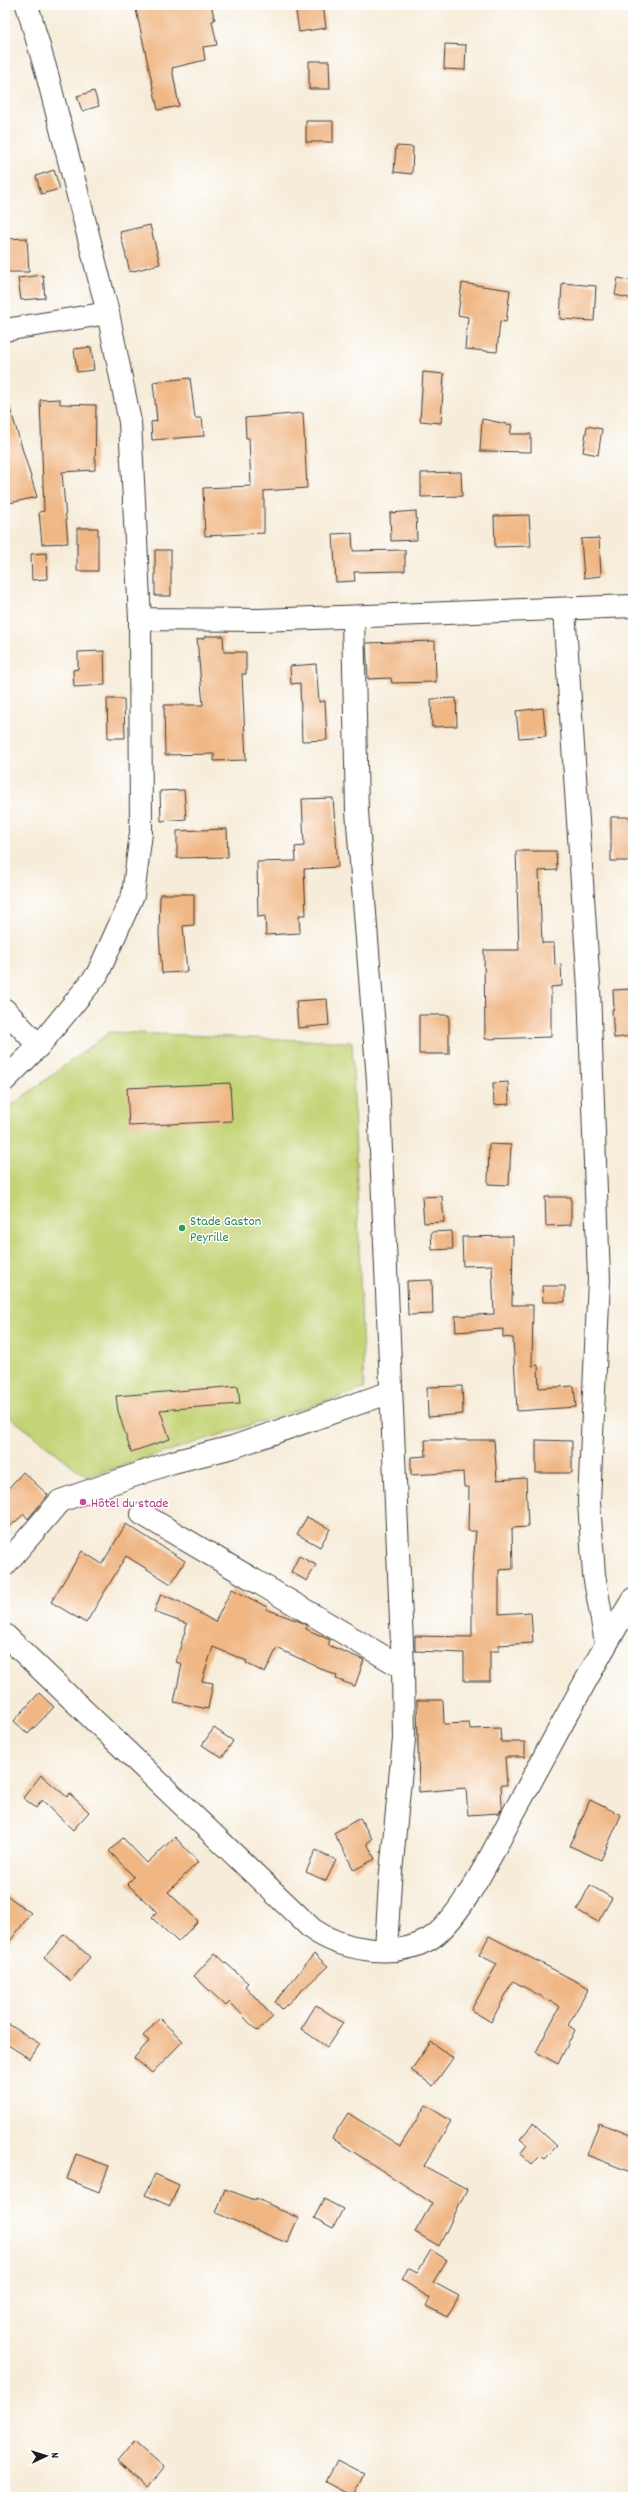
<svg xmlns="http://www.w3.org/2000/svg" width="638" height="2502" font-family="Dekko,sans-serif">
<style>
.green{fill:#c3d375;stroke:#707848}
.building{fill:#f0b785}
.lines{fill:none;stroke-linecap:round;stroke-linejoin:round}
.minor-casing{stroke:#3d3b38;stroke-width:24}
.minor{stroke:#fff;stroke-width:22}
.leisure-dot{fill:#2e9e5b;stroke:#fff;stroke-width:1.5}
.hotel-dot{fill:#d1479c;stroke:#fff;stroke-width:1.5}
.labels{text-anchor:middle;stroke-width:3;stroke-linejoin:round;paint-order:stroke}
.leisure-label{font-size:14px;fill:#27864d;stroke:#fff;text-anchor:start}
.hotel-label{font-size:14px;fill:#b23c85;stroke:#fff;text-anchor:start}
</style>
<rect width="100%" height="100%" fill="#fff"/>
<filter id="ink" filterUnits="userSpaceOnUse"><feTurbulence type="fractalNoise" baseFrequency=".025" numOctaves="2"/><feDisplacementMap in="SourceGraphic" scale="8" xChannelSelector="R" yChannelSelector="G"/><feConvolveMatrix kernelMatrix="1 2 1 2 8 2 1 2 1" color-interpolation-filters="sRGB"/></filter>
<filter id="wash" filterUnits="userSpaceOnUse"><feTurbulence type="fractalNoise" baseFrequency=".012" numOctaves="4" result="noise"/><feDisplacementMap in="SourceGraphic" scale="16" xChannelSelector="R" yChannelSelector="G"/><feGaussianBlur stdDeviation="0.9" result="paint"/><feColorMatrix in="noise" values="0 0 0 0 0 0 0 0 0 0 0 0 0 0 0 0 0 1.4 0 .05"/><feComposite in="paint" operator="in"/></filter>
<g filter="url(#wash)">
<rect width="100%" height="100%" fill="#f6ecd9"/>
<path class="green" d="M110 1032 352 1042 364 1389 87 1477 10 1417 5 1345V1110Z"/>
<g id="blocks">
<path class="building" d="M135 5H211L215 20 212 21 217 45 203 47 205 60 172 68 179 106 158 110Z
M295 5H323L326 28 299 32Z
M445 44 466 45 465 70 444 69Z
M309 61H329L330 89H309Z
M94 91 99 106 82 111 77 96Z
M306 121H333V142H306Z
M396 146 413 147 412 174 394 172Z
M54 170 60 189 41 194 36 176Z
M150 225 160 264 130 272 120 232Z
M27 238 29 272H5V239Z
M43 275 45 298 21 300 18 278Z
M618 278 633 281V299L615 295Z
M462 283 510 290 506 322 500 321 497 352 465 349 468 317 458 315Z
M562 283 596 286 594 321 560 319Z
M91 347 94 370 77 372 74 349Z
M423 372 444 374 441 423 420 421Z
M190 378 195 418H202L204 436 152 440 151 422 157 421 153 382Z
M60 399V404L96 405 95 470 62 472 68 543 42 544 39 512 44 511 40 400Z
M5 405H9L37 497 5 504Z
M303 413 307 488 264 491V533L205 536 203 488 251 486 249 438H246L245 418Z
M482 419 512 425 510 434H531V452L480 451Z
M587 426 602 429 598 455 583 452Z
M461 472 462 496 421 497V473Z
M416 511 417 540 391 541 390 513Z
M529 515 531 546 495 547 494 516Z
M77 528H98V571H77Z
M352 533 353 551 405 550V571L354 572 355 581 336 582 333 534Z
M599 538 601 576 584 578 581 539Z
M155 550H171V596H155Z
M46 553 47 579 32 580 31 554Z
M205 636H223L224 652H246V674H242L246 760 214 761V754L165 755 164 705H203L197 639 205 638Z
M435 641 436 682 392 683 391 678 368 679 366 643Z
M104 651 105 685 74 687 73 670 78 669V652Z
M316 664 319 702 325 701 327 740 302 741 300 683 291 684 290 666Z
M456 698 457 726 432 727 431 699Z
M107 699H124L125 738H108Z
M543 708 546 736 519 738 516 711Z
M184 790 186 819 161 821 160 791Z
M333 798 338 867 304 869 306 915H299L300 933 266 935 265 916 258 917 257 862 296 861 295 847 304 846 302 799Z
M611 817H633V861H611Z
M227 829 228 857 177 858V831Z
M516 851H556L557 870 539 871 542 943H554L555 965 561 964 562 986 551 987V1037L485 1039 484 950H519Z
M160 894H194V925L183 926 187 972 162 973 159 935Z
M633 989V1036L614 1038 612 1010 614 1009 613 990Z
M327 999 329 1025 298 1028 296 1001Z
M419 1015H449V1054H419Z
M508 1082 509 1104 494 1105 493 1083Z
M230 1083 232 1121 129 1126 127 1088Z
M489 1144 511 1145 509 1185 488 1184Z
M442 1196 444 1222 424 1223 422 1197Z
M545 1197H571V1225L546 1226Z
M452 1231 453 1249 432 1250 431 1232Z
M513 1236 512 1305H533L532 1366 538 1365 539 1388 574 1386 576 1407 517 1411 513 1338 503 1337V1329L456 1332 455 1316 494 1314 492 1265 463 1266 462 1237Z
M432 1280 433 1314 408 1315 407 1281Z
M542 1286H565V1302H543Z
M238 1386 240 1404 160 1410 170 1439 131 1452 118 1411 116 1396Z
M462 1386 463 1414 428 1417 427 1387Z
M425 1440H494L497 1480 526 1478 528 1527 512 1528 513 1569 499 1570V1614L531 1612 533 1643 499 1645V1651H490V1681H464V1653L415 1651V1636L472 1637V1575L476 1531H468L469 1487H464L463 1472 411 1475V1457L426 1456Z
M536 1440 572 1441V1473H536Z
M23 1472 48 1495 28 1519 24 1514 5 1531V1492Z
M307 1517 330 1529 320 1547 297 1534Z
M126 1524 185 1561 171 1584 126 1556 86 1623 51 1602 82 1551 102 1564Z
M299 1556 316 1565 307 1581 291 1572Z
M232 1589 267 1607 266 1609 301 1622 307 1626 306 1629 330 1640 328 1645 364 1660 355 1686 336 1679 337 1676 277 1648 265 1673 246 1663 247 1661 213 1647 202 1681 213 1683 208 1709 174 1702 182 1664 176 1662 187 1624 154 1612 161 1594 180 1602 215 1622Z
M39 1693 54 1707 28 1734 14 1721Z
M417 1700H443L444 1724 469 1723 470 1729 500 1728 501 1742H525V1757H505L507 1785H501L502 1808 499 1813 468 1815 466 1788 419 1792Z
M214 1728 233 1741 222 1758 202 1745Z
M41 1775 67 1797 69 1793 89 1812 73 1830 42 1800 36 1808 23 1798Z
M590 1800 621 1815 601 1860 570 1846Z
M360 1818 372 1839 367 1843 375 1859 354 1870 334 1833Z
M175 1837 198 1862 168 1892 198 1921 178 1942 152 1918 157 1912 127 1884 134 1877 109 1851 123 1838 147 1863Z
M316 1850 336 1860 326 1881 306 1872Z
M590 1885 612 1898 598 1922 577 1910Z
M5 1894 31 1913 5 1948Z
M64 1934 90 1957 71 1981 44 1958Z
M489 1936 589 1988 568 2025 575 2030 558 2064 536 2052 559 2008 557 2005 513 1981 491 2022 471 2010 497 1964 479 1955Z
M215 1953 248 1983 245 1986 273 2017 257 2031 230 2002 226 2006 194 1976Z
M314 1954 328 1966 282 2009 275 2002Z
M316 2005 343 2023 327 2047 301 2029Z
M159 2018 183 2041 152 2073 134 2058 149 2041 143 2036Z
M5 2022 40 2044 30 2059 5 2043Z
M431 2042 453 2058 433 2086 411 2070Z
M426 2105 451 2121 424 2166 467 2189 439 2246 415 2232 432 2203 332 2138 348 2113 400 2146Z
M599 2123 633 2136V2173L587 2155Z
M533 2124 557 2146 544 2159 540 2156 532 2165 520 2154 527 2145 520 2139Z
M76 2154 109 2166 99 2192 67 2179Z
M155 2174 179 2185 170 2206 145 2195Z
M225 2189 255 2200 256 2198 298 2218 287 2243 216 2213Z
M324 2199 343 2209 333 2228 314 2218Z
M431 2250 447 2260 433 2282 459 2296 447 2317 426 2306 430 2298 402 2280 408 2268 417 2273Z
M134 2441 164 2467 147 2488 117 2462Z
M337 2460 364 2474 353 2496 326 2482Z"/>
</g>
</g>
<g filter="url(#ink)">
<use href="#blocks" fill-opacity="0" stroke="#3d3b38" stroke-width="1"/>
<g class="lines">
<g class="minor-casing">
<path id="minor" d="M5 330 108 313
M564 609 589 988 599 1280 589 1502 594 1575 606 1643
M353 618 357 811 378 1080 403 1668 404 1739 390 1882 386 1949
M140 619 260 620 633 606
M5 1010 39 1046
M5 1080 39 1046 97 975 133 895 141 833 140 619 130 422 108 313 47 74 27 5
M142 1514 403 1668
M5 1565 60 1501 173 1462 233 1447 391 1392
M5 1635 312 1929C342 1950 394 1959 428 1940 460 1922 495 1847 513 1814 553 1742 590 1669 633 1599"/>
</g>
<use href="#minor" class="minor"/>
</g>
</g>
<circle class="leisure-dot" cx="182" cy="1228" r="4"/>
<circle class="hotel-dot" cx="83" cy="1502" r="4"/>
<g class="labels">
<g class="leisure-label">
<text x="190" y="1225">Stade Gaston<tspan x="190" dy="16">Peyrille</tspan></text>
</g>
<g class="hotel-label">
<text x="91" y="1507">Hôtel du stade</text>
</g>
</g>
<rect width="638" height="2502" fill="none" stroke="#fff" stroke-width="20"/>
<g transform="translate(46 2456) rotate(86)" stroke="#ffffff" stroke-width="3" paint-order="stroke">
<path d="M0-3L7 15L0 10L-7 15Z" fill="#1c1c1c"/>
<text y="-6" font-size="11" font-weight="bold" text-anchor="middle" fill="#1c1c1c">N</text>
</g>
</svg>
